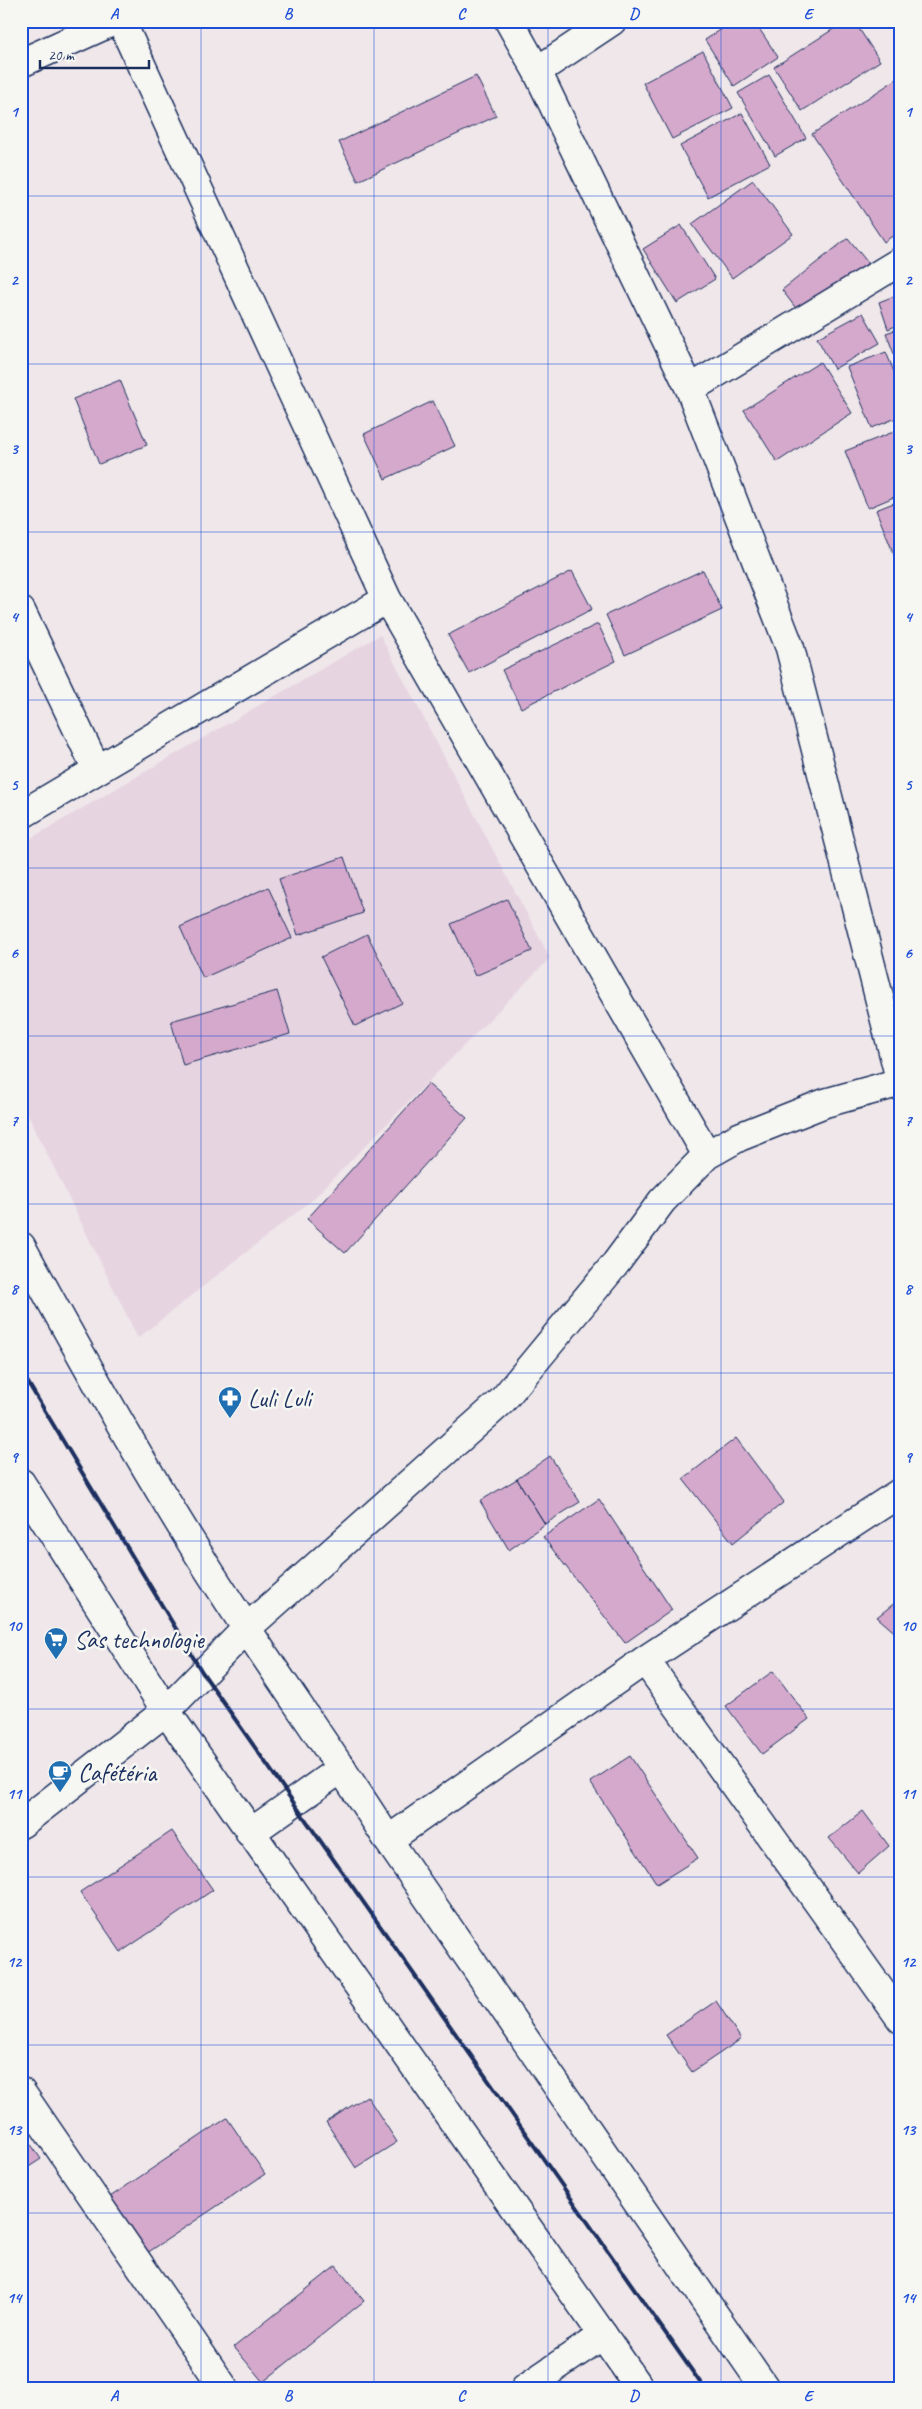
<svg xmlns="http://www.w3.org/2000/svg" width="922" height="2409" font-family="Caveat,sans-serif">
<style>
.built{fill:#e7d4e1}
.building{fill:#d5a9cc;stroke:#1b2f5e}
.lines{fill:none;stroke-linecap:round;stroke-linejoin:round}
.minor-casing{stroke:#1b2f5e;stroke-width:31}
.major-casing{stroke:#1b2f5e;stroke-width:31}
.minor{stroke:#f6f6f2;stroke-width:28}
.major{stroke:#f6f6f2;stroke-width:28}
.rail{stroke:#1b2f5e;stroke-width:4}
.grid{fill:none;stroke:#1d4ed8;stroke-width:1;stroke-opacity:0.55}
.labels{text-anchor:middle;stroke-width:5;stroke-linejoin:round;paint-order:stroke}
.poi-label{font-size:25px;fill:#1b2f5e;stroke:#f6f6f2;text-anchor:start}
.neatline{fill:none;stroke:#1d4ed8;stroke-width:2}
.grid-label{font-size:16px;text-anchor:middle;font-weight:bold;fill:#1d4ed8}
</style>
<rect width="100%" height="100%" fill="#efe7ea"/>
<filter id="ink" filterUnits="userSpaceOnUse"><feTurbulence type="fractalNoise" baseFrequency=".02" numOctaves="2"/><feDisplacementMap in="SourceGraphic" scale="10" xChannelSelector="R" yChannelSelector="G"/><feConvolveMatrix kernelMatrix="1 2 1 2 8 2 1 2 1" color-interpolation-filters="sRGB"/></filter>
<g filter="url(#ink)">
<path class="built" d="M380 635 550 958 312 1200 138 1338 21 1101V844Z"/>
<path class="building" d="M734 21H754L778 57 734 86 705 40Z
M846 21H854L880 61 802 111 774 67Z
M703 51 733 108 672 139 643 83Z
M769 75 806 138 775 156 738 93Z
M476 76 496 116 358 181 339 142Z
M897 79 901 84V230L884 242 812 134Z
M742 113 770 164 708 197 680 146Z
M753 180 793 234 732 278 692 224Z
M681 225 715 279 677 303 643 249Z
M848 238 868 263 801 315 782 290Z
M897 295 901 304V324L888 329 879 302Z
M863 313 880 343 834 369 817 338Z
M901 328V372L886 333Z
M886 352 901 389V416L872 428 847 367Z
M820 362 852 413 777 462 744 410Z
M120 380 147 445 99 464 73 399Z
M433 401 455 446 385 479 364 434Z
M901 429V494L868 508 845 451Z
M901 500V567H899L876 510Z
M703 570 722 610 625 655 606 615Z
M572 571 592 609 469 673 448 635Z
M598 624 616 661 521 708 502 670Z
M344 857 363 913 298 935 279 879Z
M268 887 292 938 203 978 180 927Z
M507 899 532 951 475 976 451 924Z
M367 934 402 1003 355 1026 321 957Z
M277 991 290 1034 183 1065 171 1021Z
M428 1084 467 1118 345 1253 307 1219Z
M736 1438 784 1502 733 1543 683 1479Z
M550 1456 580 1502 545 1524 517 1479Z
M517 1479 545 1524 509 1550 480 1501Z
M599 1499 672 1610 625 1643 543 1537Z
M901 1598V1635L899 1636 877 1617Z
M773 1671 809 1719 762 1754 726 1706Z
M630 1756 698 1858 657 1884 590 1782Z
M863 1811 889 1846 858 1873 829 1838Z
M172 1831 213 1890 121 1952 80 1892Z
M716 2001 741 2039 692 2072 666 2035Z
M367 2096 397 2142 356 2168 326 2122Z
M227 2118 265 2174 147 2253 110 2197Z
M21 2130 41 2159 21 2172Z
M336 2266 364 2301 263 2382 234 2347Z"/>
<g class="lines">
<g class="minor-casing">
<path id="minor" d="M121 21 387 599 707 1155
M509 21 537 71 690 389 790 648 901 1083
M21 63 114 21
M537 71 612 21
M690 389 901 261
M21 611 97 770
M21 815 387 599
M645 1660 901 2019
M21 1824 166 1711 248 1627 502 1401 616 1263 662 1201 707 1155 739 1137 825 1103 901 1082
M388 1840 645 1660 901 1492
M21 2092 224 2388
M525 2388 603 2335"/>
</g>
<g class="major-casing">
<path id="major" d="M21 1246C77 1349 134 1451 196 1550 257 1649 326 1742 388 1840L765 2388
M21 1483 166 1711 640 2388
M250 1833 342 1768"/>
</g>
<use href="#minor" class="minor"/>
<use href="#major" class="major"/>
<path class="rail" d="M21 1371 202 1672 704 2388"/>
</g>
</g>
<path class="grid" d="M201 21V2388M374 21V2388M548 21V2388M721 21V2388M21 196H901M21 364H901M21 532H901M21 700H901M21 868H901M21 1036H901M21 1204H901M21 1373H901M21 1541H901M21 1709H901M21 1877H901M21 2045H901M21 2213H901"/>
<defs>
<g id="pharmacy-pin" transform="scale(1.25)"><path d="M0 17L-7.5 6A9.5 9.5 0 1 1 7.5 6Z" fill="#1f6fb2" stroke="#f6f6f2"/><path d="M-2-6h4v4h4v4h-4v4h-4v-4h-4v-4h4Z" fill="#fff"/></g>
<g id="supermarket-pin" transform="scale(1.25)"><path d="M0 17L-7.5 6A9.5 9.5 0 1 1 7.5 6Z" fill="#1f6fb2" stroke="#f6f6f2"/><path d="M-6-5.5h2.5l.6 2H6L4.5 2H-2.5L-4.4-4H-6ZM-1.5 3.2a1.3 1.3 0 1 0 .1 0ZM3 3.2a1.3 1.3 0 1 0 .1 0Z" fill="#fff"/></g>
<g id="cafe-pin" transform="scale(1.25)"><path d="M0 17L-7.5 6A9.5 9.5 0 1 1 7.5 6Z" fill="#1f6fb2" stroke="#f6f6f2"/><path d="M-5.5-4.5H6V0H3Q3 3.5 0 3.5H-2.5Q-5.5 3.5-5.5 0ZM3-3.2v2h1.7v-2ZM-6 4.5H4V6H-6Z" fill="#fff"/></g>
</defs>
<g fill-rule="evenodd">
<use href="#pharmacy-pin" x="230" y="1398"/>
<use href="#supermarket-pin" x="56" y="1639"/>
<use href="#cafe-pin" x="60" y="1772"/>
</g>
<g class="labels">
<g class="poi-label">
<text x="248" y="1407">Luli Luli</text>
<text x="74" y="1648">Sas technologie</text>
<text x="78" y="1781">Cafétéria</text>
</g>
</g>
<rect width="922" height="2409" fill="none" stroke="#f6f6f2" stroke-width="55"/>
<path d="M40 60v8h109v-8" fill="none" stroke="#1b2f5e" stroke-width="2.5"/>
<text x="48" y="60" font-size="15" fill="#1b2f5e" stroke="#f6f6f2" stroke-width="4" paint-order="stroke">20 m</text>
<rect x="28" y="28" width="866" height="2354" class="neatline"/>
<g class="grid-label">
<text x="114" y="19">A</text>
<text x="288" y="19">B</text>
<text x="461" y="19">C</text>
<text x="634" y="19">D</text>
<text x="808" y="19">E</text>
<text x="14" y="117">1</text>
<text x="908" y="117">1</text>
<text x="14" y="285">2</text>
<text x="908" y="285">2</text>
<text x="14" y="454">3</text>
<text x="908" y="454">3</text>
<text x="14" y="622">4</text>
<text x="908" y="622">4</text>
<text x="14" y="790">5</text>
<text x="908" y="790">5</text>
<text x="14" y="958">6</text>
<text x="908" y="958">6</text>
<text x="14" y="1126">7</text>
<text x="908" y="1126">7</text>
<text x="14" y="1294">8</text>
<text x="908" y="1294">8</text>
<text x="14" y="1462">9</text>
<text x="908" y="1462">9</text>
<text x="14" y="1631">10</text>
<text x="908" y="1631">10</text>
<text x="14" y="1799">11</text>
<text x="908" y="1799">11</text>
<text x="14" y="1967">12</text>
<text x="908" y="1967">12</text>
<text x="14" y="2135">13</text>
<text x="908" y="2135">13</text>
<text x="14" y="2303">14</text>
<text x="908" y="2303">14</text>
<text x="114" y="2401">A</text>
<text x="288" y="2401">B</text>
<text x="461" y="2401">C</text>
<text x="634" y="2401">D</text>
<text x="808" y="2401">E</text>
</g>
</svg>
